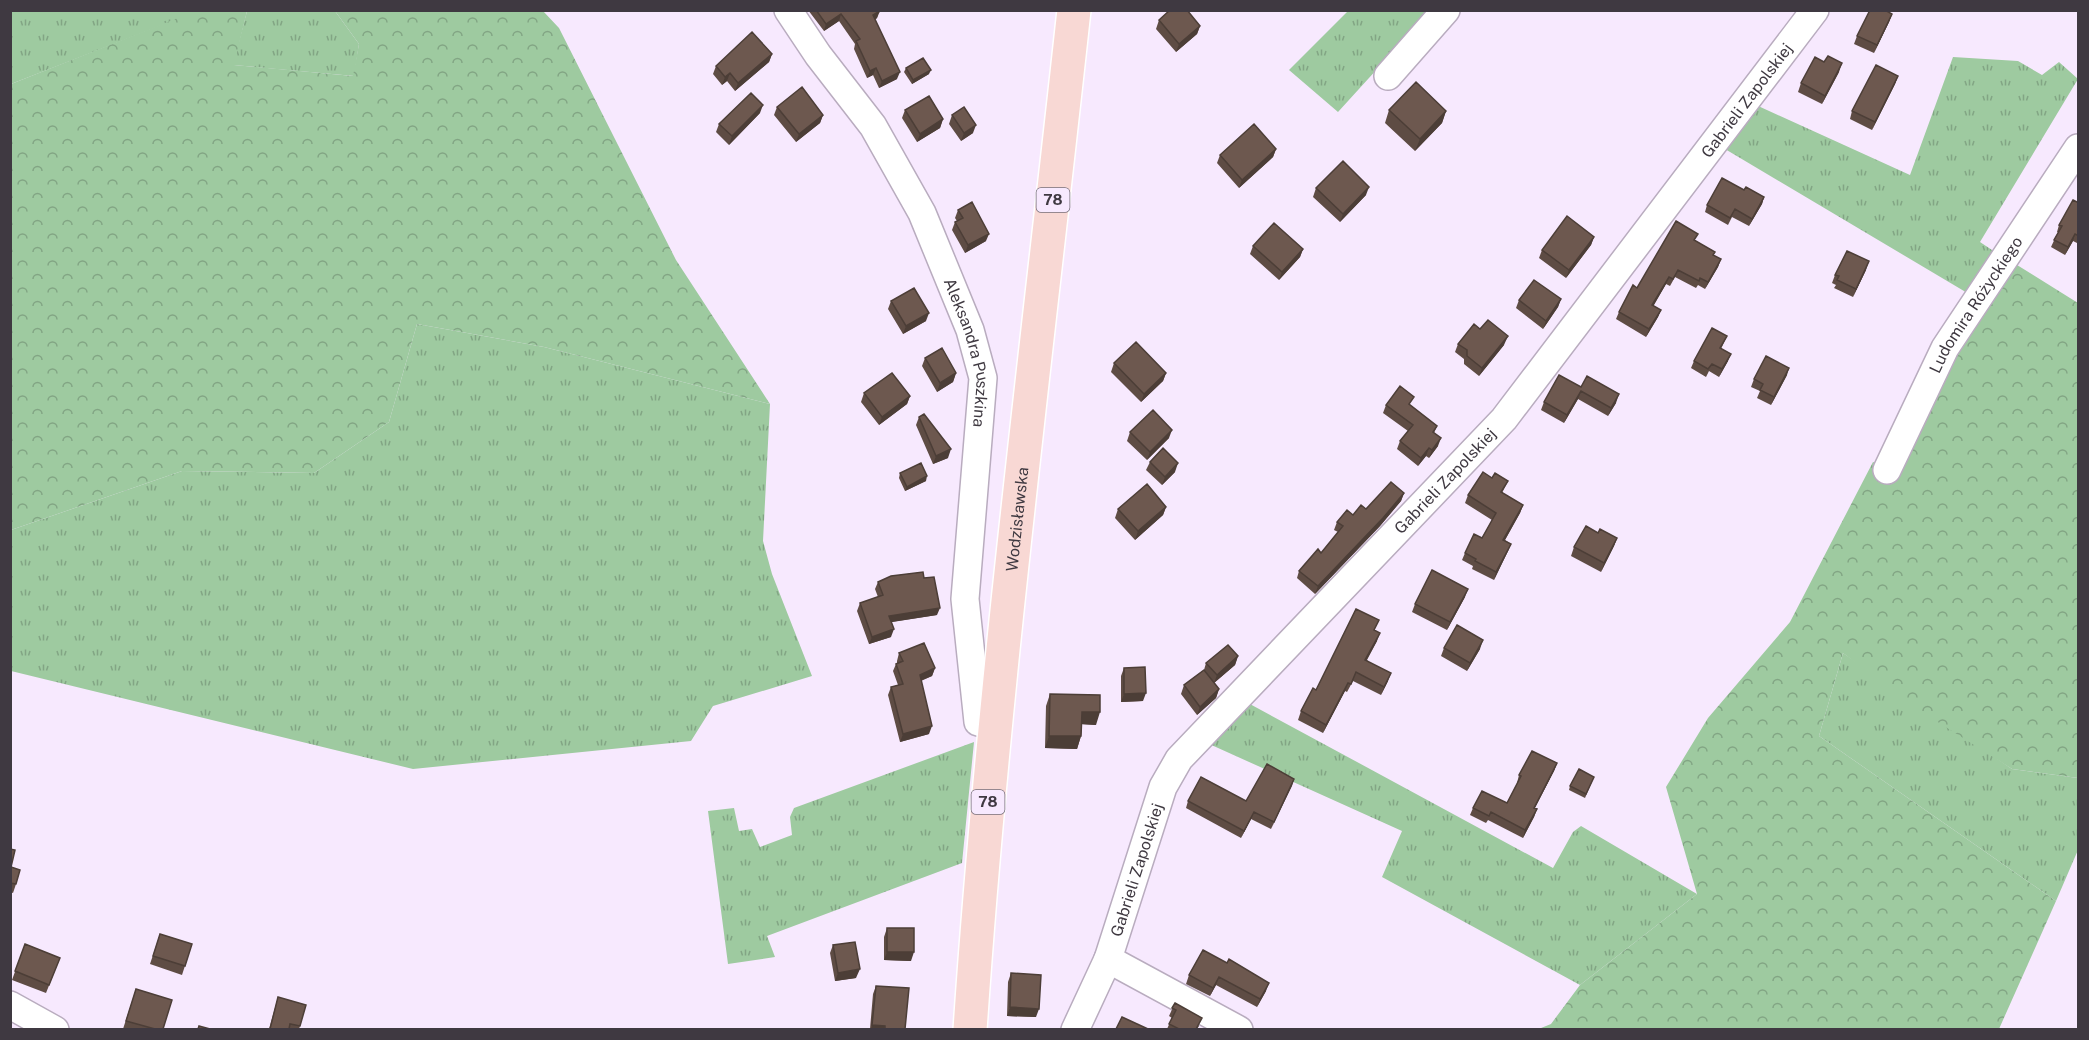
<svg xmlns="http://www.w3.org/2000/svg" width="2089" height="1040" font-family="'Public Sans',sans-serif">
<style>
.grass{fill:url(#grass-tufts)}
.forest{fill:url(#forest-crowns)}
.lines{fill:none;stroke-linecap:round;stroke-linejoin:round}
.minor-casing{stroke:#b9acbf;stroke-width:30}
.major-casing{stroke:#fff;stroke-width:36}
.minor{stroke:#fff;stroke-width:27}
.major{stroke:#f8d8d4;stroke-width:33}
.wall{fill:#5e4c44}
.shaded-wall{fill:#4c3e37}
.building{fill:#6d584f;stroke:#4c3e37;stroke-width:1.5}
.labels{text-anchor:middle;stroke-width:6;stroke-linejoin:round;paint-order:stroke}
.shield{fill:#f7e9fe;stroke:#766e7a;stroke-width:1.5}
.shield-label{font-size:15px;font-weight:bold;fill:#3f3941}
.street-label{font-size:16px;fill:#3f3941;stroke:#f7e9fe}
</style>
<defs>
<pattern id="grass-tufts" width="24" height="20" patternUnits="userSpaceOnUse" patternTransform="scale(1.5)"><rect width="24" height="20" fill="#9ecaa0"/><path d="M3 7l-1-3M5 7V3M7 7l1-3M15 17l-1-3M17 17v-4M19 17l1-3" fill="none" stroke="#82a584"/></pattern>
<pattern id="forest-crowns" width="20" height="18" patternUnits="userSpaceOnUse" patternTransform="scale(1.5)"><rect width="20" height="18" fill="#9ecaa0"/><path d="M2 6a3 3 0 1 1 6 0M12 15a3 3 0 1 1 6 0" fill="none" stroke="#82a584"/></pattern>
</defs>
<rect width="100%" height="100%" fill="#f7e9fe"/>
<path class="grass" d="M11 11H198L11 84Z
M247 11H335L359 44 354 76 233 65Z
M1348 11H1430L1338 112 1289 70Z
M1953 57 2018 61 2042 75 2059 62 2078 79 1980 242 1998 254 1969 294 1725 149 1756 105 1910 175Z
M417 324 544 347 770 404 763 541 772 574 812 676 713 706 691 741 413 769 11 671V530L182 471 314 473 389 422Z
M1843 653 2012 769 2078 778V850L2056 901 1819 736Z
M1248 703 1553 868 1573 832 1581 826 1697 894 1580 985 1382 877 1402 831 1207 743Z
M974 742 962 863 767 936 775 957 728 964 708 811 734 808 739 831 752 829 760 847 792 835 790 817 794 808Z"/>
<path class="forest" d="M198 10 247 11 234 65 353 76 359 44 335 11H543L559 28 676 260 770 404 544 347 417 324 389 422 314 473 182 471 11 530V84Z
M2009 260 2078 303V778L2012 769 1911 705 1843 653 1819 736 2056 901 1999 1029 1536 1030 1551 1024 1580 985 1697 894 1666 787 1708 718 1790 622 1873 462 1895 469 1951 347Z"/>
<g class="lines">
<g class="minor-casing">
<g id="minor">
<path id="s1" d="M788 10 818 55 873 126 922 213 970 330 983 378 965 599 978 722 996 724"/>
<path d="M1388 76 1446 10"/>
<path id="s2" d="M1887 470 1945 348 2078 148"/>
<path d="M1108 959 1239 1030"/>
<path d="M10 1005 55 1030"/>
<path id="s3" d="M1075 1030 1108 959 1163 787 1179 759 1504 419 1815 10"/>
</g>
</g>
<g class="major-casing">
<g id="major">
<path id="s4" d="M970 1030C993 689 1037 350 1074 10"/>
</g>
</g>
<use href="#minor" class="minor"/>
<use href="#major" class="major"/>
</g>
<path class="wall" d="M808 10H879L877 18 875 20 897 79 879 88 873 75 867 78 854 49 855 44 839 21 824 31Z
M1892 14 1889 22 1874 53 1854 44 1857 36Z
M1159 20 1200 26 1197 34 1176 52 1156 29Z
M772 54 769 62 735 91 727 81 722 85 713 74 716 66Z
M906 68 929 74 912 84 904 72Z
M1839 72 1822 104 1798 92 1801 83Z
M1898 76 1895 84 1872 130 1850 119 1852 111Z
M777 107 823 115 820 123 796 142 774 115Z
M905 110 943 119 940 128 917 142 902 118Z
M1389 110 1446 111 1442 123 1415 151 1385 123Z
M760 113 729 145 716 132 719 124Z
M952 115 973 133 961 141 949 124Z
M1276 149 1273 157 1239 188 1217 163 1220 155Z
M1316 188 1366 195 1340 222 1313 197Z
M1744 190 1764 197 1762 204 1749 226 1732 217 1728 225 1705 212 1707 205Z
M2079 203V244L2073 241 2065 255 2051 247 2058 232H2057L2059 225Z
M958 210 986 241 965 253 952 230 955 222 957 221 955 218Z
M1594 237 1591 245 1566 278 1539 258 1542 250Z
M1696 241 1715 252 1713 255 1721 259 1718 267 1705 289 1698 285 1696 288 1675 277 1670 286 1666 284 1653 306 1661 310 1658 317 1646 337 1616 319 1619 312 1637 288Z
M1253 246 1303 249 1300 257 1279 280 1250 254Z
M1866 270 1853 297 1834 288 1836 285 1832 283 1835 275Z
M1561 299 1558 307 1543 329 1516 308 1519 300Z
M891 301 926 321 903 334 888 309Z
M1480 329 1504 345 1479 376 1464 364V359L1455 352 1458 344Z
M1727 336 1721 349 1728 361 1719 377 1709 371 1706 377 1691 368 1694 361Z
M925 358 956 373 953 382 937 392 922 366Z
M1114 363 1166 373 1163 381 1141 402 1111 372Z
M1787 375 1771 405 1757 398 1760 391 1751 387 1754 379Z
M1581 387 1616 403 1608 416 1578 399 1564 423 1541 410 1544 402Z
M864 393 910 396 907 404 879 425 861 402Z
M1386 405 1411 406 1437 426 1434 433 1438 446 1429 458 1426 456 1418 466 1397 449 1400 441 1408 431 1383 413Z
M919 417 948 458 933 464 916 425Z
M1130 432 1169 438 1147 460 1127 441Z
M1150 462 1175 472 1162 485 1146 470Z
M900 473 926 481 905 491 899 478Z
M1492 478 1508 481 1502 493 1523 505 1520 513 1505 540 1511 544 1508 551 1494 580 1472 569 1473 566 1462 560 1465 553 1482 538 1492 520 1465 503 1468 495Z
M1404 493 1401 501 1380 526 1315 594 1297 578 1299 571 1321 553 1338 532 1334 530 1337 522Z
M1166 507 1163 515 1135 540 1115 518 1118 509Z
M1598 533 1617 538 1614 546 1601 572 1571 556 1574 547Z
M924 578 937 615 891 622V637L869 644 857 611 860 603 878 597 875 589 878 582Z
M1465 597 1447 630 1412 612 1415 604Z
M1375 630 1377 641 1367 660 1388 681 1381 695 1353 681 1347 692 1345 691 1323 733 1298 720 1301 711 1316 690Z
M1444 648 1480 649 1467 671 1441 656Z
M899 653 935 668 932 676 921 681 929 734 900 742 888 695 891 687 898 685 893 671 896 664 897 663V661Z
M1238 656 1235 665 1214 683 1219 689 1216 698 1197 715 1181 694 1184 685 1204 670 1206 663Z
M1124 668 1143 701 1121 702V676Z
M1050 694 1096 725 1082 724 1081 736 1077 749 1045 748 1046 706Z
M1557 763 1554 771 1535 808 1537 809 1534 817 1523 838 1488 820 1486 823 1470 815 1473 808 1507 803 1518 783H1517L1519 775Z
M1594 777 1585 798 1569 790 1570 786Z
M1294 779 1271 829 1251 819 1241 838 1186 808 1188 801H1246Z
M10 849 11 867 16 884 13 893 10 892Z
M887 928 911 961 884 960V937Z
M160 934 192 944 182 975 150 964Z
M25 944 60 958 46 993 12 980Z
M833 945 856 978 835 981 830 953Z
M1203 950 1266 991 1257 1007 1216 985 1210 996 1186 984 1189 975Z
M1011 973 1036 1017 1007 1016 1008 982Z
M876 986 905 1029H870L873 994Z
M136 989 163 1029H123Z
M278 997 300 1026 299 1029H269Z
M1175 1003 1199 1026 1197 1029H1167L1172 1018 1169 1016Z"/>
<path class="shaded-wall" d="M880 11 877 18 870 22 873 15Z
M841 14 839 21 824 31 826 24Z
M1892 14 1889 22 1874 53 1877 45Z
M1200 26 1197 34 1176 52 1179 44Z
M772 54 769 62 735 91 738 83Z
M1842 63 1839 72 1822 104 1825 96Z
M876 68 873 75 867 78 870 71Z
M931 70 929 74 912 84 913 80Z
M900 72 897 79 879 88 882 81Z
M730 73 727 81 722 85 725 77Z
M1898 76 1895 84 1872 130 1875 122Z
M763 105 760 113 729 145 732 136Z
M1446 111 1442 123 1415 151 1420 139Z
M823 115 820 123 796 142 799 134Z
M943 119 940 128 917 142 920 134Z
M976 125 973 133 961 141 964 133Z
M1276 149 1273 157 1239 188 1242 180Z
M1369 187 1366 195 1340 222 1343 214Z
M1764 197 1762 204 1749 226 1752 219Z
M989 234 986 241 965 253 968 245Z
M2075 234 2073 241 2065 255 2068 247Z
M1594 237 1591 245 1566 278 1569 270Z
M1303 249 1300 257 1279 280 1282 272Z
M1721 259 1718 267 1705 289 1708 282Z
M1869 261 1866 270 1853 297 1856 289Z
M1669 277 1666 284 1650 312 1652 305Z
M1561 299 1558 307 1543 329 1546 321Z
M1661 310 1658 317 1646 337 1649 329Z
M929 313 926 321 903 334 906 326Z
M1508 336 1504 345 1479 376 1482 368Z
M1731 354 1728 361 1719 377 1722 369Z
M1789 368 1787 375 1771 405 1774 397Z
M956 373 953 382 937 392 940 383Z
M1166 373 1163 381 1141 402 1144 394Z
M1581 391 1578 399 1564 423 1567 415Z
M1619 394 1616 403 1608 416 1611 408Z
M910 396 907 404 879 425 882 417Z
M1172 430 1169 438 1147 460 1150 452Z
M1441 438 1438 446 1429 458 1432 450Z
M1429 448 1426 456 1418 466 1421 458Z
M951 449 948 458 933 464 936 456Z
M1178 463 1175 472 1162 485 1165 477Z
M927 476 926 481 905 491 907 487Z
M1404 493 1401 501 1380 526 1315 594 1318 586Z
M1523 505 1520 513 1501 547 1503 540Z
M1166 507 1163 515 1135 540 1138 531Z
M1617 538 1614 546 1601 572 1604 563Z
M1511 544 1508 551 1494 580 1496 572Z
M1468 589 1465 597 1447 630 1450 622Z
M940 608 937 615 886 623 889 616Z
M894 629 891 637 869 644 872 637Z
M1380 633 1377 641 1362 668 1365 660Z
M1483 640 1480 649 1467 671 1470 663Z
M1238 656 1235 665 1214 683 1217 675Z
M935 668 932 676 917 682 920 675Z
M1391 673 1388 681 1381 695 1384 687Z
M1348 683 1345 691 1323 733 1326 725Z
M1219 689 1216 698 1197 715 1200 707Z
M1146 693 1143 701 1121 702 1124 694Z
M1082 712H1100L1096 725 1078 724Z
M932 726 929 734 900 742 903 734Z
M1049 736H1081L1077 749 1045 748Z
M1557 763 1554 771 1531 815 1534 808Z
M1294 779 1292 786 1271 829 1274 822Z
M1537 809 1534 817 1523 838 1525 830Z
M1254 812 1251 819 1241 838 1244 831Z
M887 952H914L911 961 884 960Z
M860 969 856 978 835 981 838 973Z
M1219 977 1216 985 1210 996 1213 988Z
M1269 983 1266 991 1257 1007 1260 999Z
M1010 1007 1039 1009 1036 1017 1007 1016Z
M872 1025 885 1026 884 1029H871Z"/>
<path class="building" d="M816 10H879L880 11 873 15 900 72 882 81 876 68 870 71 856 41 860 39 841 14 826 24Z
M1170 10H1187L1200 26 1179 44 1159 20Z
M1870 10H1885L1892 14 1877 45 1857 36Z
M752 32 772 54 738 83 730 73 725 77 716 66Z
M1828 56 1842 63 1825 96 1801 83 1815 57 1824 62Z
M923 58 931 70 913 80 906 68Z
M1876 65 1898 76 1875 122 1852 111Z
M1416 82 1446 111 1420 139 1389 110Z
M802 87 823 115 799 134 777 107Z
M751 93 763 105 732 136 719 124Z
M929 96 943 119 920 134 905 110Z
M964 107 976 125 964 133 952 115Z
M1254 124 1276 149 1242 180 1220 155Z
M1343 161 1369 187 1343 214 1316 188Z
M1722 178 1744 190 1746 187 1764 197 1752 219 1735 209 1730 218 1707 205Z
M2073 200 2079 203V236L2075 234 2068 247 2054 240 2062 226 2059 225Z
M972 202 989 234 968 245 955 222 963 218 958 210Z
M1567 216 1594 237 1569 270 1542 250Z
M1676 221 1698 234 1694 240 1715 252 1713 255 1721 259 1708 282 1700 278 1699 281 1678 270 1673 279 1669 277 1652 305 1661 310 1649 329 1619 312 1633 285 1637 288Z
M1274 223 1303 249 1282 272 1253 246Z
M1847 251 1869 261 1856 289 1837 280 1839 276 1835 275Z
M1534 280 1561 299 1546 321 1519 300Z
M914 288 929 313 906 326 891 301Z
M1488 320 1508 336 1482 368 1467 356V350L1458 344 1474 324 1480 329Z
M1712 328 1727 336 1720 348 1731 354 1722 369 1712 364 1708 369 1694 361Z
M1136 342 1166 373 1144 394 1114 363Z
M942 348 956 373 940 383 925 358Z
M1766 356 1789 368 1774 397 1760 390 1763 384 1754 379Z
M892 373 910 396 882 417 864 393Z
M1559 375 1581 387 1587 376 1619 394 1611 408 1581 391 1567 415 1544 402Z
M1400 386 1414 397 1409 404 1437 426 1433 432 1441 438 1432 450 1429 448 1421 458 1400 441 1413 425 1386 405Z
M1153 410 1172 430 1150 452 1130 432Z
M924 414 951 449 936 456 919 417Z
M1163 448 1178 463 1165 477 1150 462Z
M921 463 927 476 907 487 900 473Z
M1483 472 1492 478 1495 473 1508 481 1501 492 1523 505 1503 540 1511 544 1496 572 1475 561 1476 559 1465 553 1474 534 1482 538 1496 513 1468 495Z
M1391 482 1404 493 1383 518 1318 586 1299 571 1318 549 1321 553 1343 526 1337 522 1347 510 1353 515 1361 505 1366 509Z
M1147 484 1166 507 1138 531 1118 509Z
M1586 526 1598 533 1600 529 1617 538 1604 563 1574 547Z
M1432 570 1468 589 1450 622 1415 604Z
M923 572 924 578 934 577 940 608 889 616 894 629 872 637 860 603 883 595 878 582 891 576Z
M1356 609 1379 620 1374 630 1380 633 1365 660 1391 673 1384 687 1356 672 1351 684 1348 683 1326 725 1301 711 1313 688 1316 690Z
M1457 625 1483 640 1470 663 1444 648Z
M924 643 935 668 920 675 932 726 903 734 891 687 903 684 896 664 903 661 899 653Z
M1228 645 1238 656 1217 675 1206 663Z
M1145 667 1146 693 1124 694V668Z
M1204 670 1219 689 1200 707 1184 685Z
M1050 694 1100 695V712H1082L1081 736H1049Z
M1532 751 1557 763 1534 808 1537 809 1525 830 1491 812 1489 816 1473 808 1482 791 1507 803 1521 776 1519 775Z
M1267 764 1294 779 1274 822 1254 812 1244 831 1188 801 1201 777 1246 801Z
M1579 769 1594 777 1586 794 1570 786Z
M10 849 15 850 11 867 20 870 16 884 10 883Z
M887 928H914V952H887Z
M160 934 192 944 185 966 153 956Z
M855 942 860 969 838 973 833 945Z
M25 944 60 958 49 985 15 971Z
M1203 950 1227 963 1229 959 1269 983 1260 999 1219 977 1213 988 1189 975Z
M1011 973 1041 975 1039 1009 1010 1007Z
M876 986 909 988 905 1029H885V1026L872 1025Z
M136 989 172 1000 163 1029H155L126 1021Z
M278 997 306 1005 300 1026 290 1024 289 1029H270Z
M1175 1003 1202 1018 1196 1029H1179L1169 1024 1176 1010 1172 1008Z
M1122 1017 1148 1029H1116Z
M199 1026 210 1029H198Z"/>
<g class="labels">
<g class="shield">
<rect x="1036.5" y="188" width="33" height="24" rx="4.5"/>
<rect x="971.5" y="790" width="33" height="24" rx="4.5"/>
</g>
<g class="shield-label">
<text x="1053" y="205">78</text>
<text x="988" y="807">78</text>
</g>
<g class="street-label">
<text dy="6" stroke="none"><textPath href="#s3" startOffset="1162">Gabrieli Zapolskiej</textPath></text>
<text dy="6" stroke="none"><textPath href="#s2" startOffset="188">Ludomira Różyckiego</textPath></text>
<text dy="6" stroke="none"><textPath href="#s1" startOffset="392">Aleksandra Puszkina</textPath></text>
<text dy="6" stroke="none"><textPath href="#s3" startOffset="676">Gabrieli Zapolskiej</textPath></text>
<text dy="6" stroke="none"><textPath href="#s4" startOffset="513">Wodzisławska</textPath></text>
<text dy="6" stroke="none"><textPath href="#s3" startOffset="172">Gabrieli Zapolskiej</textPath></text>
</g>
</g>
<rect width="2089" height="1040" fill="none" stroke="#3f3941" stroke-width="24"/>
</svg>
